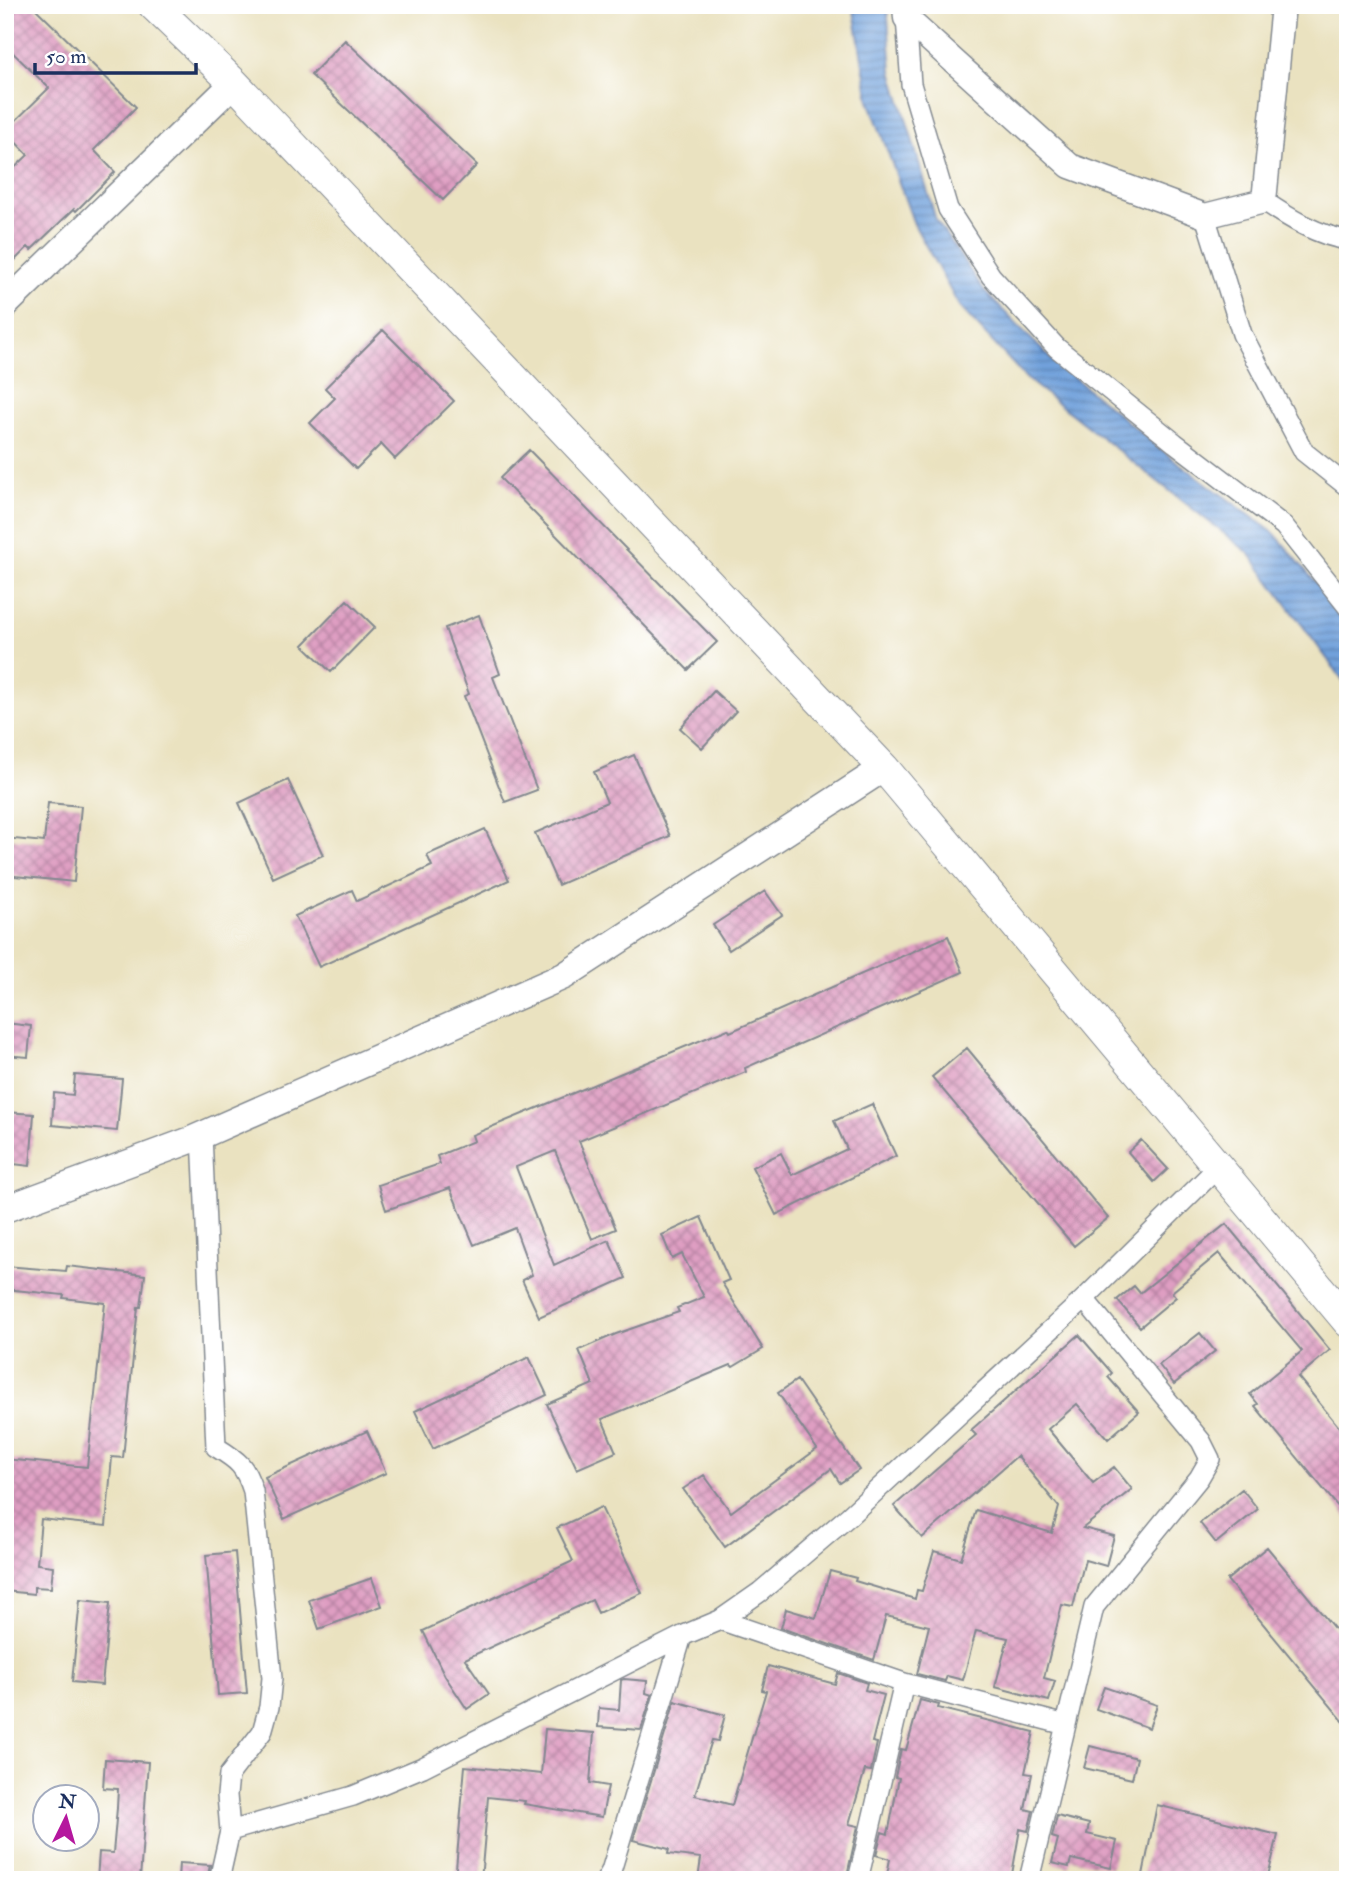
<svg xmlns="http://www.w3.org/2000/svg" width="1353" height="1885" font-family="'IM FELL Double Pica',serif">
<style>
.water{fill:url(#water-rules);stroke:#46689c;stroke-width:2}
.building{fill:url(#building-cross-hatch)}
.lines{fill:none;stroke-linecap:round;stroke-linejoin:round}
.minor-casing{stroke:#82888f;stroke-width:22}
.tertiary-casing{stroke:#82888f;stroke-width:27}
.secondary-casing{stroke:#82888f;stroke-width:29}
.primary-casing{stroke:#82888f;stroke-width:32}
.minor{stroke:#fff;stroke-width:19}
.tertiary{stroke:#fff;stroke-width:24}
.secondary{stroke:#fff;stroke-width:26}
.primary{stroke:#fff;stroke-width:30}
</style>
<defs>
<pattern id="water-rules" width="6" height="5" patternUnits="userSpaceOnUse" patternTransform="scale(1.75)"><rect width="6" height="5" fill="#71a1db"/><path d="M0 2.5h6" fill="none" stroke="#5c84b5"/></pattern>
<pattern id="building-cross-hatch" width="8" height="8" patternUnits="userSpaceOnUse" patternTransform="scale(1.75)"><rect width="8" height="8" fill="#df9ec2"/><path d="M0 0l8 8M0 8l8-8" fill="none" stroke="#b481a1"/></pattern>
</defs>
<rect width="100%" height="100%" fill="#fff"/>
<filter id="ink" filterUnits="userSpaceOnUse"><feTurbulence type="fractalNoise" baseFrequency=".0143" numOctaves="2"/><feDisplacementMap in="SourceGraphic" scale="14" xChannelSelector="R" yChannelSelector="G"/><feConvolveMatrix kernelMatrix="1 2 1 2 8 2 1 2 1" color-interpolation-filters="sRGB"/></filter>
<filter id="wash" filterUnits="userSpaceOnUse"><feTurbulence type="fractalNoise" baseFrequency=".00686" numOctaves="4" result="noise"/><feDisplacementMap in="SourceGraphic" scale="28" xChannelSelector="R" yChannelSelector="G"/><feGaussianBlur stdDeviation="1.57" result="paint"/><feColorMatrix in="noise" values="0 0 0 0 0 0 0 0 0 0 0 0 0 0 0 0 0 1.4 0 .05"/><feComposite in="paint" operator="in"/></filter>
<g filter="url(#wash)">
<rect width="100%" height="100%" fill="#eae2c0"/>
<path class="water" d="M853 5H887L892 71 936 220 984 291 1050 358 1168 455 1275 534 1328 597 1348 628V687L1249 553 1027 379 959 306 914 224 869 100Z"/>
<g id="blocks">
<path class="building" d="M5 5H32L136 107 94 150 115 172 76 211 74 209 31 250 28 247 5 270V177L28 155 5 131 49 88 5 45Z
M345 40 477 165 443 200 311 75Z
M383 330 454 401 395 459 381 444 356 469 310 423 335 398 325 388Z
M529 450 717 642 688 670 500 478Z
M347 600 375 627 331 672 303 645Z
M479 615 500 674 493 677 537 790 505 802 464 696 469 694 445 628Z
M714 691 736 711 702 748 680 728Z
M634 755 670 836 558 885 535 833 607 802 594 772Z
M288 780 323 855 273 878 239 803Z
M48 803 81 806 74 882 5 875V838L44 842Z
M485 829 509 880 319 967 295 916 352 890 357 901 432 866 427 855Z
M765 891 782 915 729 950 713 925Z
M948 936 963 972 745 1068 746 1072 579 1141 616 1229 592 1239 555 1151 516 1167 554 1265 609 1240 626 1278 539 1317 522 1280 532 1275 515 1228 474 1245 450 1188 386 1210 378 1185 440 1164 437 1156 474 1141 472 1135 728 1029 730 1032Z
M5 1023 31 1026 28 1057 5 1055Z
M967 1048 1108 1218 1074 1246 932 1077Z
M75 1075 122 1079 117 1131 52 1125 54 1093 73 1095Z
M872 1104 896 1156 776 1215 752 1167 781 1153 792 1175 847 1149 834 1121Z
M5 1112 34 1114 30 1166 5 1163Z
M1141 1140 1168 1169 1154 1182 1128 1152Z
M701 1217 729 1280 722 1283 763 1349 733 1367 731 1365 602 1419 616 1452 577 1469 547 1404 593 1384 579 1350 616 1334 679 1312 677 1308 704 1297 682 1254 672 1259 662 1235Z
M1226 1224 1330 1350 1298 1377 1348 1438V1519L1255 1406 1258 1404 1250 1394 1302 1351 1219 1253 1172 1292 1176 1297 1140 1327 1117 1300 1134 1286 1140 1293Z
M5 1266 66 1271 67 1266 145 1275 141 1307H138L123 1458 112 1457 106 1526 41 1519 37 1564 53 1566 51 1588 34 1587V1594L5 1591V1459L87 1467 105 1303 63 1298 64 1295 5 1289Z
M1200 1333 1215 1351 1174 1384 1159 1365Z
M1079 1335 1112 1373 1108 1377 1139 1412 1108 1439 1077 1404 1048 1429 1093 1483 1114 1467 1132 1489 1083 1528 1114 1536 1106 1566 1085 1560 1073 1607 1062 1605 1044 1678 1055 1681 1049 1701 995 1687 1008 1638 976 1631 963 1680 947 1676 945 1681 917 1674 929 1626 886 1616 874 1660 781 1628 786 1609 816 1618 830 1571 856 1578 855 1581 915 1599 917 1590 922 1591 934 1551 961 1559 976 1510 1052 1533 1059 1507 1017 1456 922 1538 894 1506 976 1435 971 1430Z
M529 1357 547 1395 433 1449 415 1411Z
M797 1380 859 1470 840 1483 831 1469 725 1547 683 1489 704 1475 731 1512 817 1449 778 1393Z
M367 1431 386 1473 284 1519 265 1477Z
M1242 1489 1258 1509 1216 1543 1200 1523Z
M601 1507 642 1593 598 1613 592 1600 465 1659 489 1694 467 1709 445 1676 423 1631 573 1561 557 1528Z
M1267 1547 1348 1645V1727L1227 1580Z
M235 1552 247 1693 218 1695 206 1555Z
M372 1578 382 1606 319 1629 309 1600Z
M80 1600 110 1603 102 1685 72 1682Z
M768 1666 835 1684 838 1673 867 1683 865 1690 884 1695 872 1742 877 1743 871 1771 865 1770 849 1824 858 1826 846 1880H698L701 1858 668 1854 669 1849 633 1840 675 1701 725 1715 718 1741 712 1740 695 1795 732 1805 766 1691 762 1690Z
M624 1679 647 1681 646 1693 652 1695 641 1730 598 1727 599 1708 619 1710 621 1680Z
M1104 1687 1157 1705 1149 1728 1096 1709Z
M920 1700 939 1705 938 1708 1034 1732 1025 1773 1032 1774 1025 1809 1033 1811 1028 1831 1020 1829 1011 1880H990L969 1876V1880H886L890 1859 876 1855 882 1832 888 1834 899 1778 895 1777 901 1749 906 1750Z
M545 1729 594 1733 590 1783 608 1786 602 1817 524 1804 525 1801 488 1797 481 1880H455L465 1766 541 1774Z
M1090 1746 1137 1758 1132 1779 1084 1768Z
M105 1759 148 1762 140 1880H97L99 1852 113 1853 117 1808 118 1789 103 1788Z
M1157 1805 1278 1835 1267 1880H1168L1143 1875Z
M1057 1816 1089 1824 1087 1834 1117 1841 1111 1868 1071 1859 1069 1867 1052 1863 1058 1839 1052 1837Z
M179 1863 210 1865 207 1880H178Z"/>
</g>
</g>
<g filter="url(#ink)">
<use href="#blocks" fill-opacity="0" stroke="#82888f" stroke-width="2"/>
<g class="lines">
<g class="minor-casing">
<path id="minor" d="M906 18 911 84 948 209 991 276 1057 348 1175 443 1284 526 1348 607
M1264 201C1289 218 1318 236 1348 240
M1205 216 1242 334 1304 452 1348 487
M202 1135 216 1447C239 1461 245 1466 253 1491L272 1678 269 1707 262 1732 229 1775 227 1795 230 1831
M720 1620 904 1683 1066 1725
M219 1880 230 1831 353 1796 423 1767 682 1636 720 1620 760 1592 849 1516 1084 1299 1218 1167
M606 1880 611 1871 682 1636
M858 1880 904 1683
M1029 1880 1094 1607 1199 1478 1210 1459 1201 1441 1084 1299"/>
</g>
<g class="tertiary-casing">
<path id="tertiary" d="M905 5 906 18 1070 166 1205 216 1264 201 1283 5"/>
</g>
<g class="secondary-casing">
<path id="secondary" d="M5 305 234 83
M5 1209 191 1140 564 976 884 768"/>
</g>
<g class="primary-casing">
<path id="primary" d="M153 5 234 83 884 768 1348 1322"/>
</g>
<use href="#minor" class="minor"/>
<use href="#tertiary" class="tertiary"/>
<use href="#secondary" class="secondary"/>
<use href="#primary" class="primary"/>
</g>
</g>
<rect width="1353" height="1885" fill="none" stroke="#fff" stroke-width="28"/>
<g transform="translate(66 1818) rotate(5)"><circle r="33" fill="#ffffff" stroke="#a4acbf" stroke-width="2"/>
<path d="M0-5L12 26L0 18L-12 26Z" fill="#b5179e"/>
<text y="-10" font-size="19" font-weight="bold" text-anchor="middle" fill="#1b2f5e">N</text>
</g>
<path d="M35 63v10h161v-10" fill="none" stroke="#1b2f5e" stroke-width="3.5"/>
<text x="46" y="63" font-size="21" fill="#1b2f5e" stroke="#ffffff" stroke-width="5" paint-order="stroke">50 m</text>
</svg>
